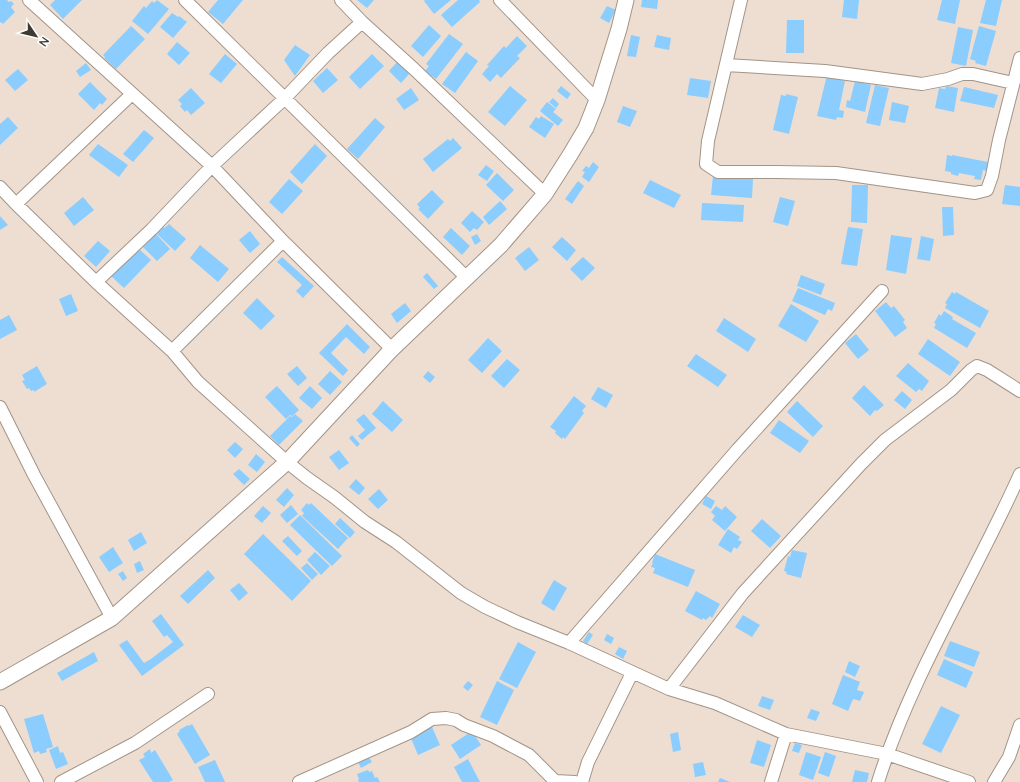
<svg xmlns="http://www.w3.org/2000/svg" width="1020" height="782" font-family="Lato,sans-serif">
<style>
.building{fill:#8acdfe}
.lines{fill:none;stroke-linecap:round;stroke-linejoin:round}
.minor-casing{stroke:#a29487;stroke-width:14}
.tertiary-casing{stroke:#a29487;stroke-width:17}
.minor{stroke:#fff;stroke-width:12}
.tertiary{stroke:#fff;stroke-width:15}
</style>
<rect width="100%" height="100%" fill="#edded1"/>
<path class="building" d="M0 0H7L9 2 11 1 14 4 11 7 15 12 3 24 1 22 0 23Z
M55 0H82L63 19 50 5Z
M157 0 169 9 148 34 132 21 144 6 146 8 152 1 154 3Z
M218 0H243L223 24 208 12Z
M357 0H374L367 8Z
M425 0H451L434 14 424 1Z
M458 0H479L480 2 452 27 441 15Z
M642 0H658L657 9 641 7Z
M844 0H859L857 19 842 17Z
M942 0H960L955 24 937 20Z
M986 0H1002L996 26 980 23Z
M607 6 616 10 609 23 600 18Z
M172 13 178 17 179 16 187 22 173 38 160 27Z
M787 20H804V53H786Z
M429 25 441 36 423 57 411 46Z
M131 26 145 39 116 69 104 58 105 57 103 55Z
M979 26 996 31 986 66 975 63 976 61 970 59Z
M958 27 973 30 966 66 951 63Z
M449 34 463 44 436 79 425 71 429 66 426 64Z
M631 35 640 37 636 57 627 56Z
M657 35 671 38 669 50 654 47Z
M517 36 527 46 517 56 520 58 501 78 497 74 490 82 482 74 489 66 487 65 504 46 506 48Z
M177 42 190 53 179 65 167 54Z
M295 45 310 55 295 76 284 60Z
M466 52 478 61 455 93 442 84Z
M225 54 237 64 221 83 209 74Z
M372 54 384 66 360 89 349 77Z
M397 62 409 74 401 83 389 71Z
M86 63 91 70 80 77 76 71Z
M327 68 338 80 323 93 313 81Z
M18 69 28 80 15 91 5 80Z
M827 75 838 77 837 79 845 81 839 110 844 111 843 118 837 117 836 120 817 116Z
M690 78 711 81 708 98 687 95Z
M855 81 871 85 865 112 846 107 847 100 850 101Z
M90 82 107 99 102 105 100 103 94 110 78 94Z
M875 85 889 88 880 126 866 123Z
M510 86 527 100 505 126 488 112Z
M561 86 571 94 567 99 557 91Z
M946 86 958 88 954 112 935 108 939 88 945 89Z
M964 87 998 95 994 108 960 101Z
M191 88 205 103 191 115 187 110 185 112 180 106 182 104 178 100Z
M411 88 419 100 404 110 396 99Z
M786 94 798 97 789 134 773 130 781 95 786 96Z
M553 98 559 104 556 108 549 102Z
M547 102 556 109 553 112 563 120 558 126 540 111Z
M892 102 909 106 905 123 889 120Z
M623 106 637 111 630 127 617 122Z
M541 116 554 124 545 138 529 127 536 117 539 119Z
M8 117 18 128 0 145V124Z
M375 118 385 127 358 159 347 149Z
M144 130 154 138 133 162 123 154Z
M453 138 462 148 433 172 423 159 448 139 450 141Z
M98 144 128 165 119 177 89 155Z
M315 144 327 156 302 184 290 172Z
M947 155 952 156V155L988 162 987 171 983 170 981 180 974 179 975 176 959 173 958 176 951 174V172L945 171Z
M593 162 599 167 589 182 582 177 585 172 582 171 586 166 589 168Z
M486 165 494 171 487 181 478 175Z
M497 173 514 190 503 201 486 185Z
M713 176 753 179 752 198 711 195Z
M289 179 303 191 282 214 269 202Z
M650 180 681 195 674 208 643 193Z
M578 181 584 186 572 204 565 199Z
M852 185H868L867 223 851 222Z
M1005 185 1020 187V206L1002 204Z
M432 190 444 202 428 219 418 209 420 208 417 204Z
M83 197 94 210 74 226 64 213Z
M780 197 795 201 788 226 773 222Z
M500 201 507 209 489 225 483 217Z
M702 203 744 205 743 222 701 220Z
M942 207H953L954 235 943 236Z
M472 211 484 222 477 230 474 228 470 232 461 223Z
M0 216 8 225 0 230Z
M169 224 186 239 175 251 157 234 159 229 164 227 165 228Z
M848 227 863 229 857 266 841 264Z
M451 228 470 246 462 255 443 237Z
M250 231 260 244 250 253 239 240Z
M156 234 170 249 157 261 143 247Z
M477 234 481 241 475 245 471 237Z
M891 235 912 238 906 274 886 270Z
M921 236 934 239 930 261 917 259Z
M562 237 576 250 567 261 552 247Z
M98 241 110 251 96 267 84 256Z
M200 245 229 269 218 282 190 258Z
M529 247 539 260 525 271 515 258Z
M138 248 151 260 124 288 111 276Z
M282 257 314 286 303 298 296 291 302 285 277 262Z
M583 257 595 268 582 281 570 269Z
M427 273 438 286 434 289 423 277Z
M801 275 825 284 821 295 797 286Z
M798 288 835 303 832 311 828 309 825 315 792 301Z
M952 292 955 294 956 292 989 311 980 328 945 308 947 304 945 303Z
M71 294 78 311 66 316 59 299Z
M257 298 275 316 261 330 243 313Z
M886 302 891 308 894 306 905 320 903 322 907 328 895 337 875 311Z
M405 303 411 311 397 323 391 314Z
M791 304 819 321 806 342 778 326Z
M944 311 953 317 952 319 976 333 967 348 934 328 936 324 934 323 939 314 941 316Z
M9 315 17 330 0 339V320Z
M724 318 756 339 748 352 716 331Z
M347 324 370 347 364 354 346 337 331 353 348 370 343 376 319 353Z
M856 334 869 350 858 359 845 343Z
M488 338 502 351 482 373 468 360Z
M928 339 960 362 950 376 918 354Z
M696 354 727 375 718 387 687 366Z
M507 359 520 370 504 388 491 376Z
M908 363 929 381 922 391 919 389 916 392 896 376Z
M37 366 47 384 34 392V390L31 391 29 388 27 389 22 381 25 380 22 375Z
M297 366 307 378 298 386 287 374Z
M330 371 342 382 330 395 318 384Z
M428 371 435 377 430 383 423 377Z
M864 385 884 405 877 411 875 410 870 416 852 398Z
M277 386 299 410 292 416 290 415 286 419 265 397Z
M310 386 322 398 312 409 299 398Z
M598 387 613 395 606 408 591 399Z
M902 391 912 400 905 409 894 400Z
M574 396 586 406 582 411 584 413 565 439 563 437 562 439 555 433 556 431 550 427Z
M383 401 403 420 392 432 372 414Z
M797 401 823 426 813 437 787 412Z
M295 414 303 421 279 445 270 436 290 416 292 417Z
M364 414 376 428 362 440 358 436 365 430 356 420Z
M779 420 809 441 800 453 770 433Z
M352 435 360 444 357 447 349 438Z
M235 442 243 449 235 458 227 450Z
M339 450 349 463 339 470 329 457Z
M256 454 265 462 257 472 248 465Z
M239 469 250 479 244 485 233 474Z
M356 479 365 488 359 495 349 487Z
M287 488 294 495 284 507 276 500Z
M379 489 388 500 378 509 368 499Z
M706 496 715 501 711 509 702 504Z
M307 503 309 505 311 503 348 538 338 549 302 516 304 513 301 510Z
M291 505 298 514 287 523 280 515Z
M263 506 271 513 262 523 254 516Z
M716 506 722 510 725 506 737 517 725 531 712 520 715 516 711 512Z
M300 515 342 556 332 566 290 525Z
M340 518 355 532 350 538 335 524Z
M762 519 781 536 770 548 751 531Z
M728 529 740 537 738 540 742 542 737 549 734 547 731 553 718 545Z
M141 532 147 543 134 551 128 540Z
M263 534 311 581 292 601 244 554Z
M288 536 302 551 297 556 282 541Z
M113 547 123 563 109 572 99 557Z
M792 550 807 553 801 578 786 574 787 572 784 571 788 556 790 557Z
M315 552 330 566 321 575 307 560Z
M655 554 695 570 688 587 653 573 655 568 651 567 653 563H652Z
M140 561 144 570 137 573 134 564Z
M307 563 318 574 312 580 301 568Z
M208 570 215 578 188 604 180 596Z
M123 571 127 578 123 581 118 574Z
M554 580 567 588 554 611 541 603Z
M239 583 248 593 239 601 230 590Z
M696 591 720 604 712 618 710 616 706 620 703 618 702 620 685 611Z
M161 614 184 645 142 676 119 645 127 640 144 663 151 659 173 642 167 635 164 637 152 621Z
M743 615 760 625 752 637 735 627Z
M589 632 593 635 587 644 583 641Z
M607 634 614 638 611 644 604 640Z
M950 641 980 652 974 667 944 656Z
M518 642 536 652 517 688 499 679Z
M619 647 627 651 623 659 615 654Z
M94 652 98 661 62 681 57 673Z
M944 659 973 672 966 688 937 675Z
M849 661 860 666 855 677 845 672Z
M843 675 860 682 857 690 864 692 860 701 853 699 848 711 832 704Z
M468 681 473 685 468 691 463 687Z
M497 681 514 690 497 725 480 717Z
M762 696 774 700 770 710 758 706Z
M941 706 960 715 941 753 922 744Z
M811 709 820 712 816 721 807 718Z
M43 714 53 747 46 749 47 752 40 754 39 751 34 753 24 719Z
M192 724 210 755 195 764 177 734 180 731 179 730 188 725 189 726Z
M432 727 440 745 418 755 410 736Z
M472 731 481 745 460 759 451 745Z
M678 732 681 750 673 752 670 734Z
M757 740 771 745 764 767 750 763Z
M795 743 802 745 799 753 792 751Z
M58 746 60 753 63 752 68 764 56 769 49 750Z
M150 749 151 753 155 750 173 780 169 782H153L139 760 145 757 143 754Z
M806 752 821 757 813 780 799 775Z
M825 752 836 756 829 777 818 773Z
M368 756 372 762 361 768 358 762Z
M468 759 480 782H462L454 767Z
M215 760 225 782H205L198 767Z
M703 762 706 775 695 777 693 764Z
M368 770 369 772 372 771 375 778 377 777 380 782H359L358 780 359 779 357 774Z
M855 770 869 773 867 782H852Z
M720 778 730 782H718Z"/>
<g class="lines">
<g class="minor-casing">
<path id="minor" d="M29 0 212 166 283 241 392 349
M185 0 466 277
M341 0 362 22 414 69 545 194
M500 0 597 100
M741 0 708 141 706 164 718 172H776L836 173 975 193 987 190 992 176 999 140 1020 58
M726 65 825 71 922 84 948 79 962 74H973L1013 83
M0 187 16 204 96 282 172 351 198 382 287 462 307 478 334 497 365 522 396 542 461 593 485 607 517 622 569 643 669 689 715 703 786 734 887 754 969 782
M16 204 132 94
M96 282 152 229 212 166 284 99 328 53 362 22
M172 351 283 241
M0 407 34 475 112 618
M569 643 738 449 882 291
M669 689 743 593 861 464 885 440 951 390 971 370 977 366 987 370 1020 391
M0 712 37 782
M61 782 135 743 208 694
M299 782 411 732 432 719 446 718 456 720 464 725 493 736 529 755 555 781 575 782
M582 782 588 762 632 673
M771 782 786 734
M878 782C912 674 974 577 1020 474
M994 782 1009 757 1020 725"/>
</g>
<g class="tertiary-casing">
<path id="tertiary" d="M0 682 112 618 287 462 392 349 501 245 545 194 570 155 586 128 597 100 619 29 626 0"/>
</g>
<use href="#minor" class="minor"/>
<use href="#tertiary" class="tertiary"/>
</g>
<g transform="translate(36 36) rotate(125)" stroke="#ffffff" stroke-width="3" paint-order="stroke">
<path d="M0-3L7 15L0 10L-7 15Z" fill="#3e3933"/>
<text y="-6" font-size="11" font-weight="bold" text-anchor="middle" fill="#3e3933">N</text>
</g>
</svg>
